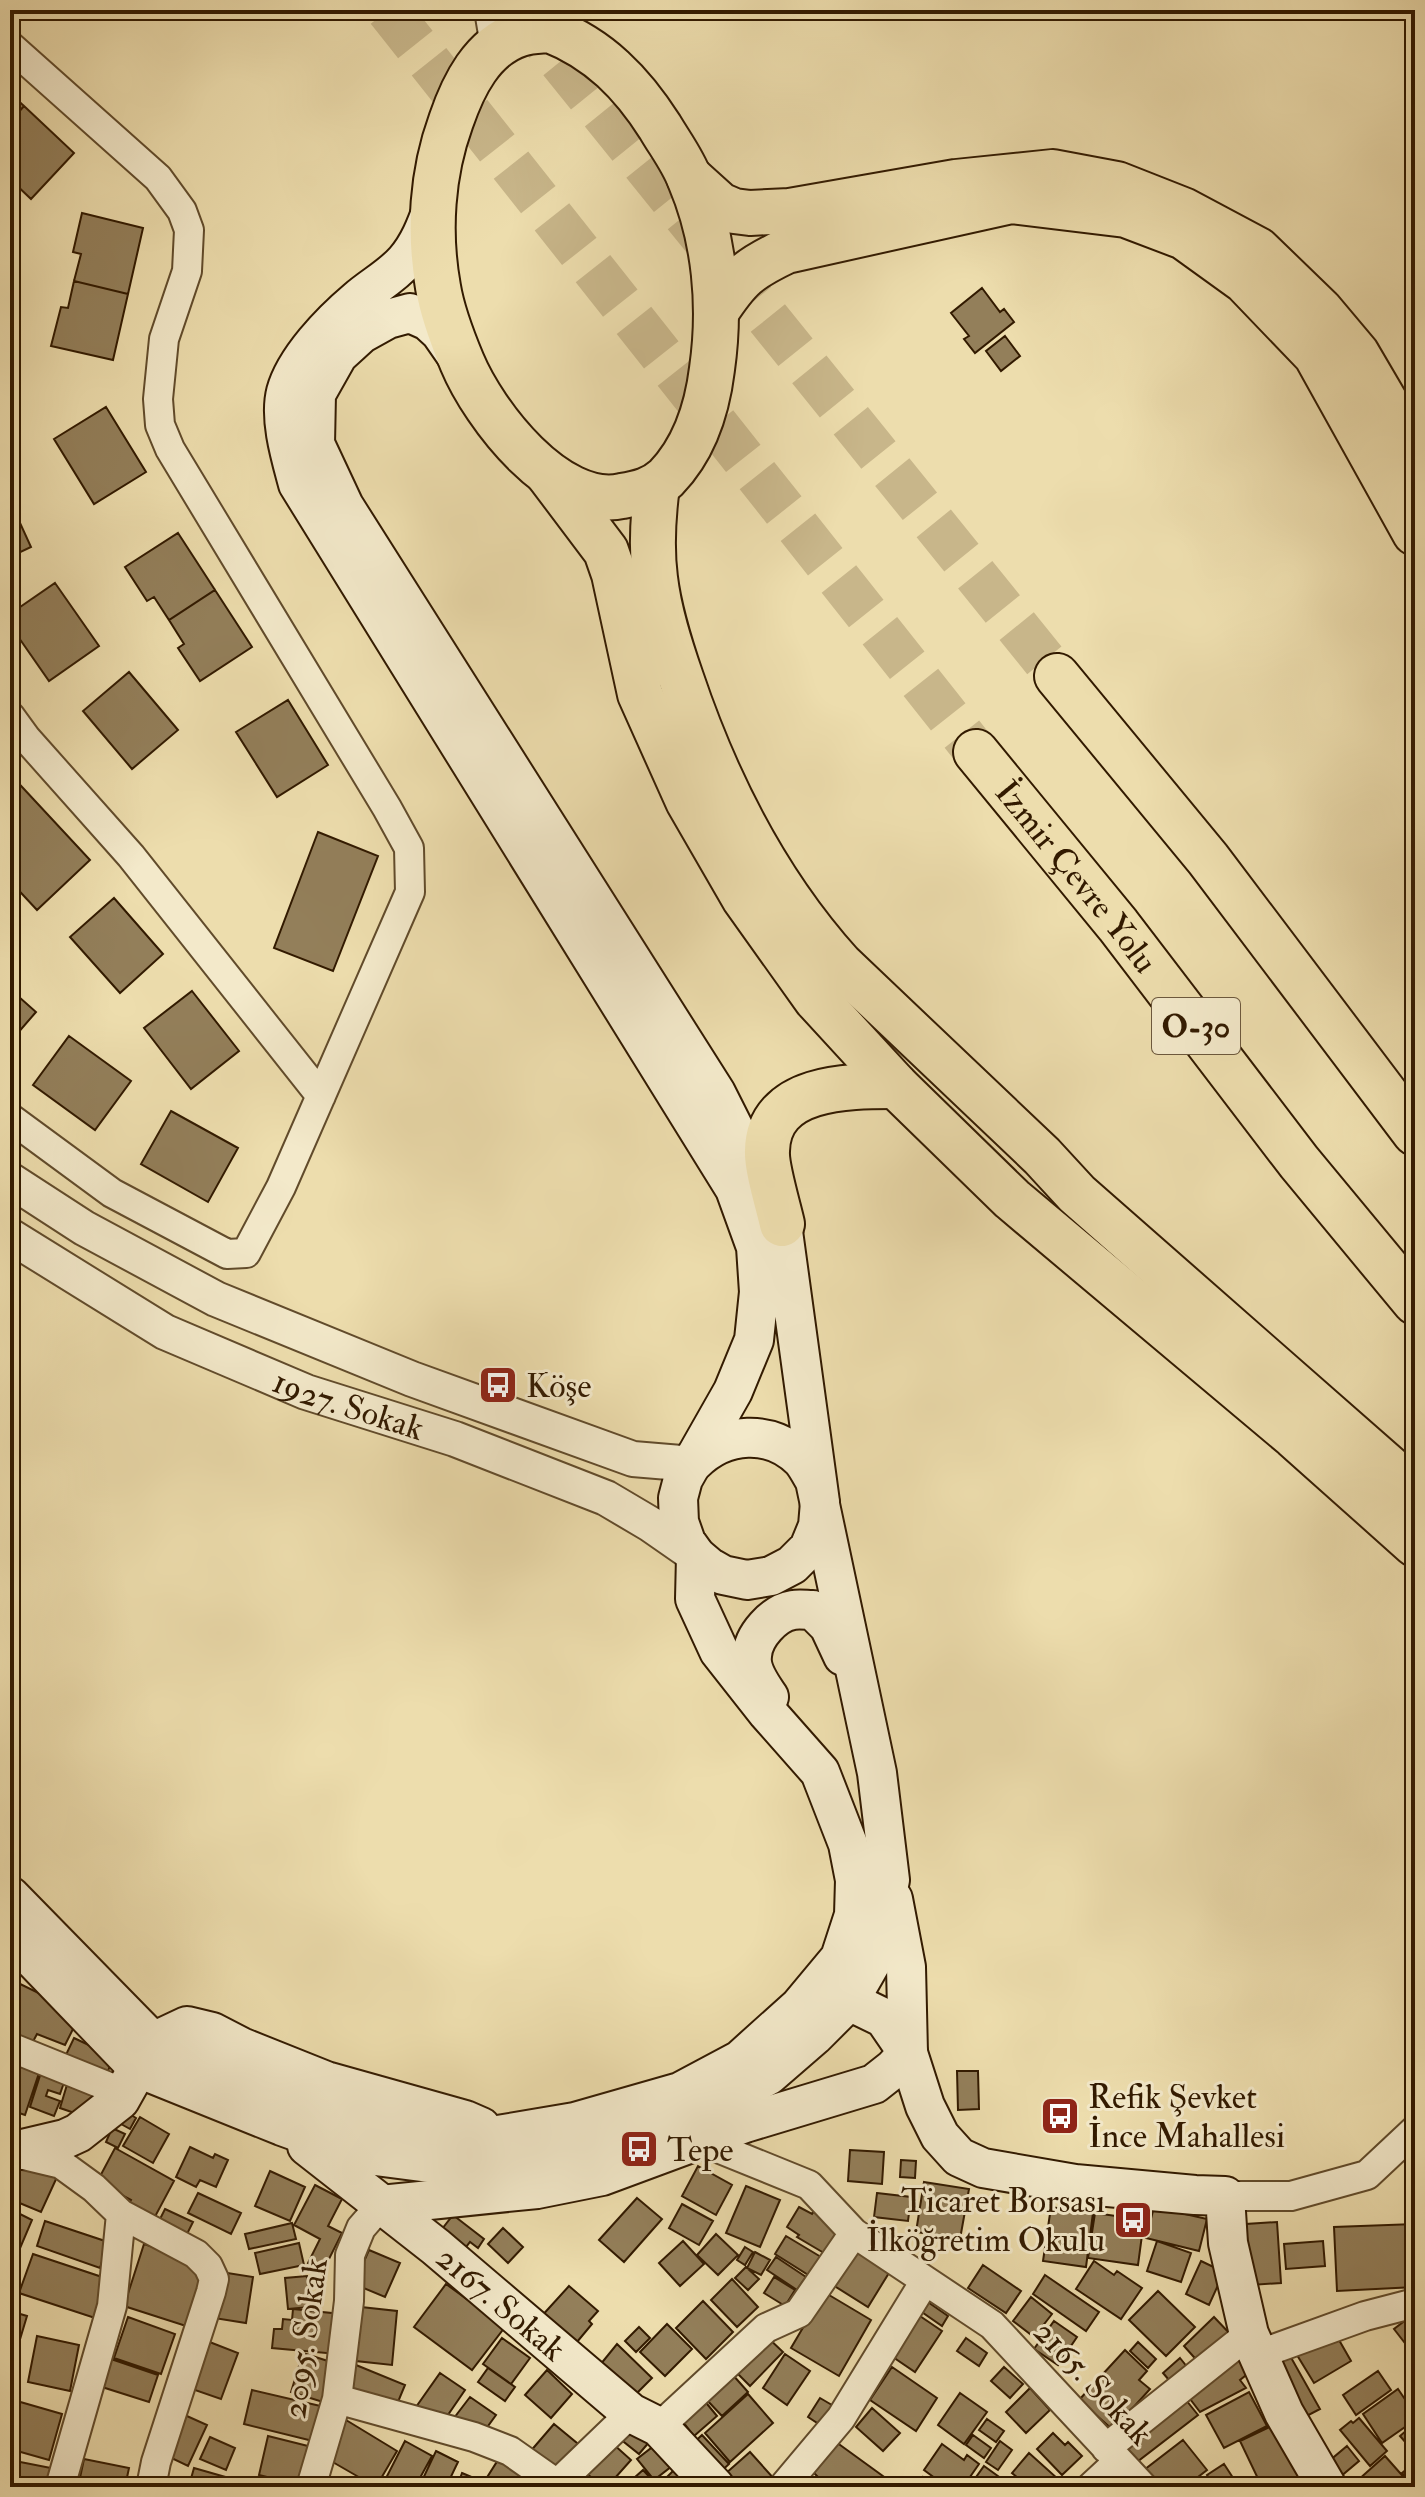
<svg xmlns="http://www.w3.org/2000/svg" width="1425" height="2497" font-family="'IM FELL Double Pica',serif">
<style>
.building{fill:#937f5a;stroke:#321a00;stroke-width:2}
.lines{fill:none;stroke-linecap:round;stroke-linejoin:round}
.motorway-tunnel{stroke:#c8b68a;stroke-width:44;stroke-dasharray:44 22;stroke-linecap:butt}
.minor-casing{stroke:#614b2b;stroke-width:32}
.tertiary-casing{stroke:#614b2b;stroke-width:38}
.secondary-casing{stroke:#321a00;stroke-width:42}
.motorway-casing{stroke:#321a00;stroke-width:48}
.minor{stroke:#f3e9ca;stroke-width:28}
.tertiary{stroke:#f3e9ca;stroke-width:34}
.secondary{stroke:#f3e9ca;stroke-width:38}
.motorway{stroke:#edddad;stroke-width:44}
.labels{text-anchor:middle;stroke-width:6;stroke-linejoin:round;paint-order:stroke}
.shield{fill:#f3e9ca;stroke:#6c583d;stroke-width:2}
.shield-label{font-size:32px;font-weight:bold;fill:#321a00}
.street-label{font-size:34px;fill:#321a00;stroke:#f3e9ca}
.poi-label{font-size:34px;fill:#321a00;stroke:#f3e9ca;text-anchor:start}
</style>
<rect width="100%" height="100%" fill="#edddad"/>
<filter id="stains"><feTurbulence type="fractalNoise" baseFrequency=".0025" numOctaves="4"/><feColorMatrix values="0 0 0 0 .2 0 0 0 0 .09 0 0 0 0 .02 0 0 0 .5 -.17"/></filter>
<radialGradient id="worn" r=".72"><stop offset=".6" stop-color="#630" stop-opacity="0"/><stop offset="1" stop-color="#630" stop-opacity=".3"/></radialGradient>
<path class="building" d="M10 93 24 106 10 122Z
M24 106 74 153 31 199 10 179V122Z
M82 213 143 228 128 294 74 281 81 254 73 252Z
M74 281 128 294 113 360 51 346 61 307 68 308Z
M982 288 1000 312 1004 309 1014 322 975 353 964 339 969 336 951 313Z
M1005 336 1020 356 1001 371 986 351Z
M106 407 146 472 94 504 54 439Z
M10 501 31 547 10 557Z
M178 533 215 590 169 620 154 597 147 601 125 567Z
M55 583 99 646 49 681 10 625V614Z
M215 590 252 647 200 681 178 648 184 644 169 620Z
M129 672 178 730 132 769 83 711Z
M288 700 328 765 277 797 236 732Z
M10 774 90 860 37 910 10 881Z
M318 832 378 856 333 971 274 948Z
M114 898 163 954 120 993 70 937Z
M10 989 36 1012 10 1042Z
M192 991 239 1051 191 1089 144 1028Z
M69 1036 131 1081 95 1130 33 1085Z
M171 1111 238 1148 208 1202 141 1164Z
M12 1980 53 2000 77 2021 65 2045 37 2034 28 2051 10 2042V1985Z
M74 2038 114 2057 104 2080 63 2061Z
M10 2053 42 2064 25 2115 10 2110Z
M44 2063 68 2071 60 2094 48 2090 46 2096 60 2101 54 2116 30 2107Z
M957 2071H978L979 2109 958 2110Z
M69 2078 104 2090 89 2118 60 2108Z
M128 2113 136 2118 130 2129 121 2124Z
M140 2117 169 2134 153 2163 123 2146Z
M112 2128 125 2134 118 2148 106 2142Z
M190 2147 213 2158 215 2154 228 2160 216 2187 200 2180 196 2187 176 2177Z
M115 2148 174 2181 150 2226 124 2213 131 2200 97 2182Z
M850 2150 884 2152 882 2184 848 2181Z
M901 2160 916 2161 915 2178 900 2177Z
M10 2161 57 2177 41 2212 10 2199Z
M698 2166 732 2185 716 2215 682 2196Z
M270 2171 305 2187 290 2221 255 2206Z
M924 2182 969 2189 960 2239 916 2232Z
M315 2185 342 2199 328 2226 342 2233 323 2271 308 2263 320 2239 294 2225Z
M746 2186 780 2200 760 2247 726 2233Z
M198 2193 241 2213 231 2234 188 2213Z
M877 2193 911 2197 908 2221 874 2217Z
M637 2198 662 2219 624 2262 599 2240Z
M682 2204 713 2221 699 2245 669 2228Z
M1064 2204 1078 2206V2210L1093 2213 1086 2267 1043 2261 1051 2207 1063 2209Z
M799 2207 812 2214 813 2212 840 2228 824 2253 797 2237 799 2235 787 2227Z
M1154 2207 1207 2219 1199 2251 1146 2238Z
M10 2209 32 2220 18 2253 10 2250Z
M165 2209 193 2222 185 2238 157 2225Z
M1095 2213 1144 2220 1138 2265 1088 2258Z
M453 2215 484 2239 478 2248 470 2242 459 2256 435 2238Z
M45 2221 108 2242 100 2268 37 2246Z
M1277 2222 1281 2283 1251 2285 1246 2224Z
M292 2223 296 2239 249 2249 245 2234Z
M1415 2224V2287L1337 2291 1334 2227Z
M503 2228 523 2247 508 2263 488 2244Z
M716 2234 738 2255 718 2275 697 2255Z
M786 2236 821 2257 810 2276 775 2254Z
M683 2241 704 2264 680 2286 659 2263Z
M1157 2241 1191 2253 1181 2282 1147 2271Z
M1323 2241 1325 2266 1286 2269 1284 2244Z
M299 2243 304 2265 260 2274 255 2253Z
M852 2243 892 2268 868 2307 828 2282Z
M144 2244 206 2264 186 2326 124 2306Z
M745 2247 753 2252 745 2265 737 2260Z
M369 2250 400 2263 385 2297 354 2284Z
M755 2252 770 2260 761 2275 747 2268Z
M33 2254 111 2280 98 2319 19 2293Z
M776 2257 806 2277 797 2290 767 2270Z
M1094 2261 1114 2275 1117 2271 1142 2288 1121 2319 1076 2289Z
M1201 2261 1224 2272 1209 2305 1186 2294Z
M983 2265 1021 2291 1006 2313 968 2288Z
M746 2267 759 2279 748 2290 735 2278Z
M221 2272 253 2277 246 2323 214 2318Z
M1045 2275 1099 2312 1086 2331 1033 2294Z
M307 2276 310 2307 288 2309 285 2278Z
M774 2277 795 2290 785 2306 764 2293Z
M732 2279 758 2307 737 2327 711 2300Z
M446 2284 505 2327 472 2370 414 2327Z
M569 2286 598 2311 589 2321 592 2324 572 2348 539 2319Z
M1158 2291 1195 2327 1166 2356 1129 2320Z
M824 2292 871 2320 839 2376 791 2348Z
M1031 2297 1052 2314 1034 2337 1013 2321Z
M922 2298 948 2316 942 2326 916 2308Z
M703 2301 733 2332 706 2359 676 2328Z
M361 2307 397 2311 392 2365 356 2361Z
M293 2309 341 2314 337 2354 272 2348 274 2329H282L283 2319 292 2320Z
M10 2311 27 2316 15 2356 10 2355Z
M914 2312 942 2331 915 2372 887 2353Z
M1415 2313V2356L1394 2329Z
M128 2317 175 2334 161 2374 114 2358Z
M1214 2317 1232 2336 1201 2365 1184 2346Z
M1054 2321 1077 2337 1058 2365 1034 2349Z
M667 2324 692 2349 665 2376 640 2352Z
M639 2327 650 2338 636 2352 625 2341Z
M1335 2333 1351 2361 1314 2383 1297 2355Z
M765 2335 783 2352 750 2386 732 2368Z
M37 2336 79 2345 70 2391 28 2382Z
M502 2338 530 2358 511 2384 483 2364Z
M966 2338 987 2353 979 2366 957 2351Z
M207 2341 238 2353 221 2399 189 2388Z
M1138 2342 1156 2359 1148 2368 1130 2351Z
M617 2344 652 2378 634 2396 600 2365Z
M1125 2350 1147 2371 1139 2380 1150 2389 1113 2430 1079 2400Z
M1235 2352 1250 2372 1240 2380 1246 2388 1200 2412 1184 2391Z
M303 2353 334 2363 323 2402 291 2392Z
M785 2354 810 2371 787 2405 763 2388Z
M1289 2354 1320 2409 1301 2419 1270 2364Z
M1180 2358 1192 2373 1175 2387 1163 2373Z
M111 2359 158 2375 149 2402 102 2387Z
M356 2365 405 2385 393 2414 345 2394Z
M892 2367 937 2398 916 2431 870 2400Z
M1004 2367 1023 2384 1010 2398 991 2381Z
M488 2368 515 2387 505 2401 478 2382Z
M547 2370 572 2394 551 2418 525 2395Z
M1378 2371 1391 2390 1356 2415 1343 2395Z
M440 2373 465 2390 441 2425 416 2407Z
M732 2374 748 2392 722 2416 705 2398Z
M1030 2388 1050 2410 1026 2433 1006 2412Z
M1398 2389 1415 2414V2420L1382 2443 1363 2414Z
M252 2390 329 2408 321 2443 244 2424Z
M1249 2392 1267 2426 1224 2448 1206 2415Z
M960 2393 987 2412 964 2444 938 2425Z
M748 2394 773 2423 730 2462 705 2433Z
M1182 2395 1198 2415 1133 2465 1117 2445Z
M470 2397 496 2415 480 2437 454 2418Z
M820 2398 837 2408 825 2428 808 2417Z
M10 2399 62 2414 49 2460 10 2449Z
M703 2399 717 2416 694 2436 680 2418Z
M872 2408 900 2433 883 2451 856 2427Z
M178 2412 207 2425 188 2466 159 2452Z
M1359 2418 1387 2451 1370 2466 1340 2430 1351 2421 1353 2423Z
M987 2419 1004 2431 996 2442 979 2430Z
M346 2420 397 2451 376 2487 324 2457Z
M1415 2423V2453L1400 2436Z
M554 2424 583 2448 558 2478 529 2453Z
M631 2424 650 2441 639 2454 619 2438Z
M1276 2424 1302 2480 1288 2487H1262L1240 2441Z
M1053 2433 1065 2445 1068 2442 1082 2456 1062 2475 1037 2449Z
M702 2435 729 2464 715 2477 688 2448Z
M973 2435 991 2448 984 2458 966 2445Z
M268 2436 308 2446 299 2485 259 2475Z
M210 2437 235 2448 226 2470 200 2459Z
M1183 2440 1207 2470 1185 2487H1157L1144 2470Z
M405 2441 432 2456 415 2487H398L385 2480Z
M1000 2441 1012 2450 998 2470 986 2462Z
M836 2442 898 2487H828L809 2468Z
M612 2443 631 2460 607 2487H603L586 2473Z
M942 2444 964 2460 967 2455 979 2464 963 2487H947L924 2470Z
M655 2445 672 2466 654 2480 637 2459Z
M1347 2446 1359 2461 1340 2477 1328 2462Z
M436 2451 458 2462 446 2487H419Z
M750 2452 776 2481 769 2487H736L725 2474Z
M1029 2453 1058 2479 1051 2487H1029L1012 2473Z
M1385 2456 1408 2482 1402 2487H1364L1358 2480Z
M84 2459 129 2468 125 2487H78Z
M10 2460 51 2468 47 2487H10Z
M498 2460 538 2485 537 2487H499L486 2479Z
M1415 2462V2487L1402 2473Z
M1224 2464 1239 2487H1215L1207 2475Z
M984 2466 1002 2479 997 2487H969Z
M194 2468 229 2478 227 2487H207L190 2482Z
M675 2469 692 2487H657Z
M643 2470 657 2485 655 2487H624Z
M462 2473 495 2487H457Z
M923 2477 937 2487H916Z"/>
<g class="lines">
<path class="motorway-tunnel" d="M388 10 976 752
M519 10 1057 676"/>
<g class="minor-casing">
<path id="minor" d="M10 46 158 178 182 211 189 230 187 271 164 339 158 399 160 425 170 449 387 808 409 848 410 892 281 1187 246 1253 227 1254 112 1193 10 1118
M10 716 26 738 131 856 321 1096
M10 2047 124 2093
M698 2140 809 2185 854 2233 992 2325 1143 2487
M15 2153 61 2164 94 2188 121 2214 196 2254 208 2266 214 2279 211 2292 156 2462 151 2487
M1225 2196H1291L1367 2175 1415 2130
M1257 2355 1365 2316 1415 2303
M337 2399 474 2437 510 2451 557 2484
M659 2427 766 2328 799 2313 854 2233
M1106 2448 1249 2334
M60 2487 112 2306 121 2214
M311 2487 337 2399 349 2301 350 2255 361 2228 381 2205
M554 2487 631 2413
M783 2487 841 2418 925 2281
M1091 2487 1118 2462"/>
</g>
<g class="tertiary-casing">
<g id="tertiary">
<path d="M492 10 498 46"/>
<path d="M10 1180 84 1228 216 1299 412 1379 633 1459 693 1464"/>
<path id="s1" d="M10 1236 165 1332 306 1392 455 1439 606 1498 650 1524 696 1556"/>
</g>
</g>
<g class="secondary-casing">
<g id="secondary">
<path d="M433 207C426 226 419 245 405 261 391 277 373 286 357 300 331 322 295 359 286 392 279 419 291 458 298 484L735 1189 756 1247 759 1292 754 1340 733 1391 683 1479 678 1498 679 1522 686 1542 696 1556 709 1567 723 1575 747 1580 771 1576 792 1565 809 1548 818 1526 820 1502 782 1224 716 1093 344 506 315 444 316 394 338 355 361 334 388 319 410 313 428 321 440 332 456 355"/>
<path d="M769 1697C761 1685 750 1671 752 1656 753 1636 774 1613 793 1610 799 1609 807 1610 813 1610L829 1626 843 1656"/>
<path d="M10 1896 153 2042 339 2120 440 2140 498 2135 575 2122 680 2092 740 2060 800 2006 840 1958 854 1915 855 1880 848 1844 820 1772 767 1712 719 1651 695 1599 696 1556"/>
<path d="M10 1935 138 2068 282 2126 360 2154 437 2164 505 2165 552 2160 624 2143 696 2115 769 2075 814 2036 849 2001 872 1961 890 1880 877 1773 815 1481C811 1474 807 1466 802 1460 771 1428 724 1432 694 1462"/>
<path d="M823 2004 849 2001 884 2018 908 2053 925 2106 940 2136 959 2157 983 2168 1075 2184 1195 2195 1225 2196 1228 2243 1249 2334 1284 2413 1327 2487"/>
<path d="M153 2042 187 2026 212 2032 241 2047 326 2081 465 2120 481 2127"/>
<path id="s2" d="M307 2146 436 2247 631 2413 659 2427 715 2487"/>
<path d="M10 2152 65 2139 78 2133 120 2100 138 2068"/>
<path d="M381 2205 537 2189 602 2176 745 2123 874 2084 893 2069 908 2053 906 1967 893 1899"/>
</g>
</g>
<g class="motorway-casing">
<g id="motorway">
<path d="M550 30C599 49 632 83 660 127 670 144 683 161 690 180 715 239 721 306 712 369 707 410 695 448 666 478 653 490 639 493 622 496 557 510 484 415 462 362 452 338 442 312 438 287 428 232 432 173 451 121 463 86 482 46 520 34 529 31 540 31 550 30Z"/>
<path d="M689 177 720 205 734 211 750 213 790 211 956 182 1053 172 1117 184 1183 210 1258 250 1320 310 1357 354 1415 453"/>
<path d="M716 312C739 277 748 269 786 251L1011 201 1126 215 1184 237 1245 281 1316 355 1415 533"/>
<path d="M548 474 606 551 614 574 640 694 688 801 744 898 816 999 896 1086 1012 1199 1294 1436 1415 1544"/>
<path d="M657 486C653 516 651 547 655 578 659 612 670 646 681 678 716 782 767 883 841 965L1042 1156 1077 1194 1415 1491"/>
<path d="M1057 676 1208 859 1415 1133"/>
<path id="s3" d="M976 752 1118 925 1299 1162 1415 1302"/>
<path d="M782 1224C778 1206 766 1167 767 1151 768 1085 850 1086 896 1086"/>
</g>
</g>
<use href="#minor" class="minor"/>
<use href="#tertiary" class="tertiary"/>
<use href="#secondary" class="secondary"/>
<use href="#motorway" class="motorway"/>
</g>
<defs>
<g id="bus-square" transform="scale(2)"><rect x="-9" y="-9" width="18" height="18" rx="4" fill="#8f2418" stroke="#f3e9ca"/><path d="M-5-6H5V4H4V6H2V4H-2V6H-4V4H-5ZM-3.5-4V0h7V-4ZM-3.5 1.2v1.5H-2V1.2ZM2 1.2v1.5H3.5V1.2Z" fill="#fff"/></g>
</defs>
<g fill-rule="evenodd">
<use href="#bus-square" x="498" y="1385"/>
<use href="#bus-square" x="1060" y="2116"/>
<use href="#bus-square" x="639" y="2149"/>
<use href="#bus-square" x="1133" y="2220"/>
</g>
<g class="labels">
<rect class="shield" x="1152" y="998" width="88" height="56" rx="6"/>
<g class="shield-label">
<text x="1196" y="1037">O-30</text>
</g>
<g class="street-label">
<text dy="12" stroke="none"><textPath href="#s3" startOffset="160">İzmir Çevre Yolu</textPath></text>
<text dy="12" stroke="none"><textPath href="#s1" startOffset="380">1927. Sokak</textPath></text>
<text dy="12" stroke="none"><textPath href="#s2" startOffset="250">2167. Sokak</textPath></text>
<text transform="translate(304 2338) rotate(-82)" y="12">2095. Sokak</text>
<text transform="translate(1094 2382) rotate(47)" y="12">2165. Sokak</text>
</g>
<g class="poi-label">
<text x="526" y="1397">Köşe</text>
<text x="1088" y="2108">Refik Şevket<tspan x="1088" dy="39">İnce Mahallesi</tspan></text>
<text x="667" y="2161">Tepe</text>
<text x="1105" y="2212" text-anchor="end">Ticaret Borsası<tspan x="1105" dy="39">İlköğretim Okulu</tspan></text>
</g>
</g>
<rect width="1425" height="2497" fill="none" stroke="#edddad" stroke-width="40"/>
<rect x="12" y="12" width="1401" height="2473" fill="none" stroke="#321a00" stroke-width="4"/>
<rect x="20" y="20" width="1385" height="2457" fill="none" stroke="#321a00" stroke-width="2"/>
<rect width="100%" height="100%" filter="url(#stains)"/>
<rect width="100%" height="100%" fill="url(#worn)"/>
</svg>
